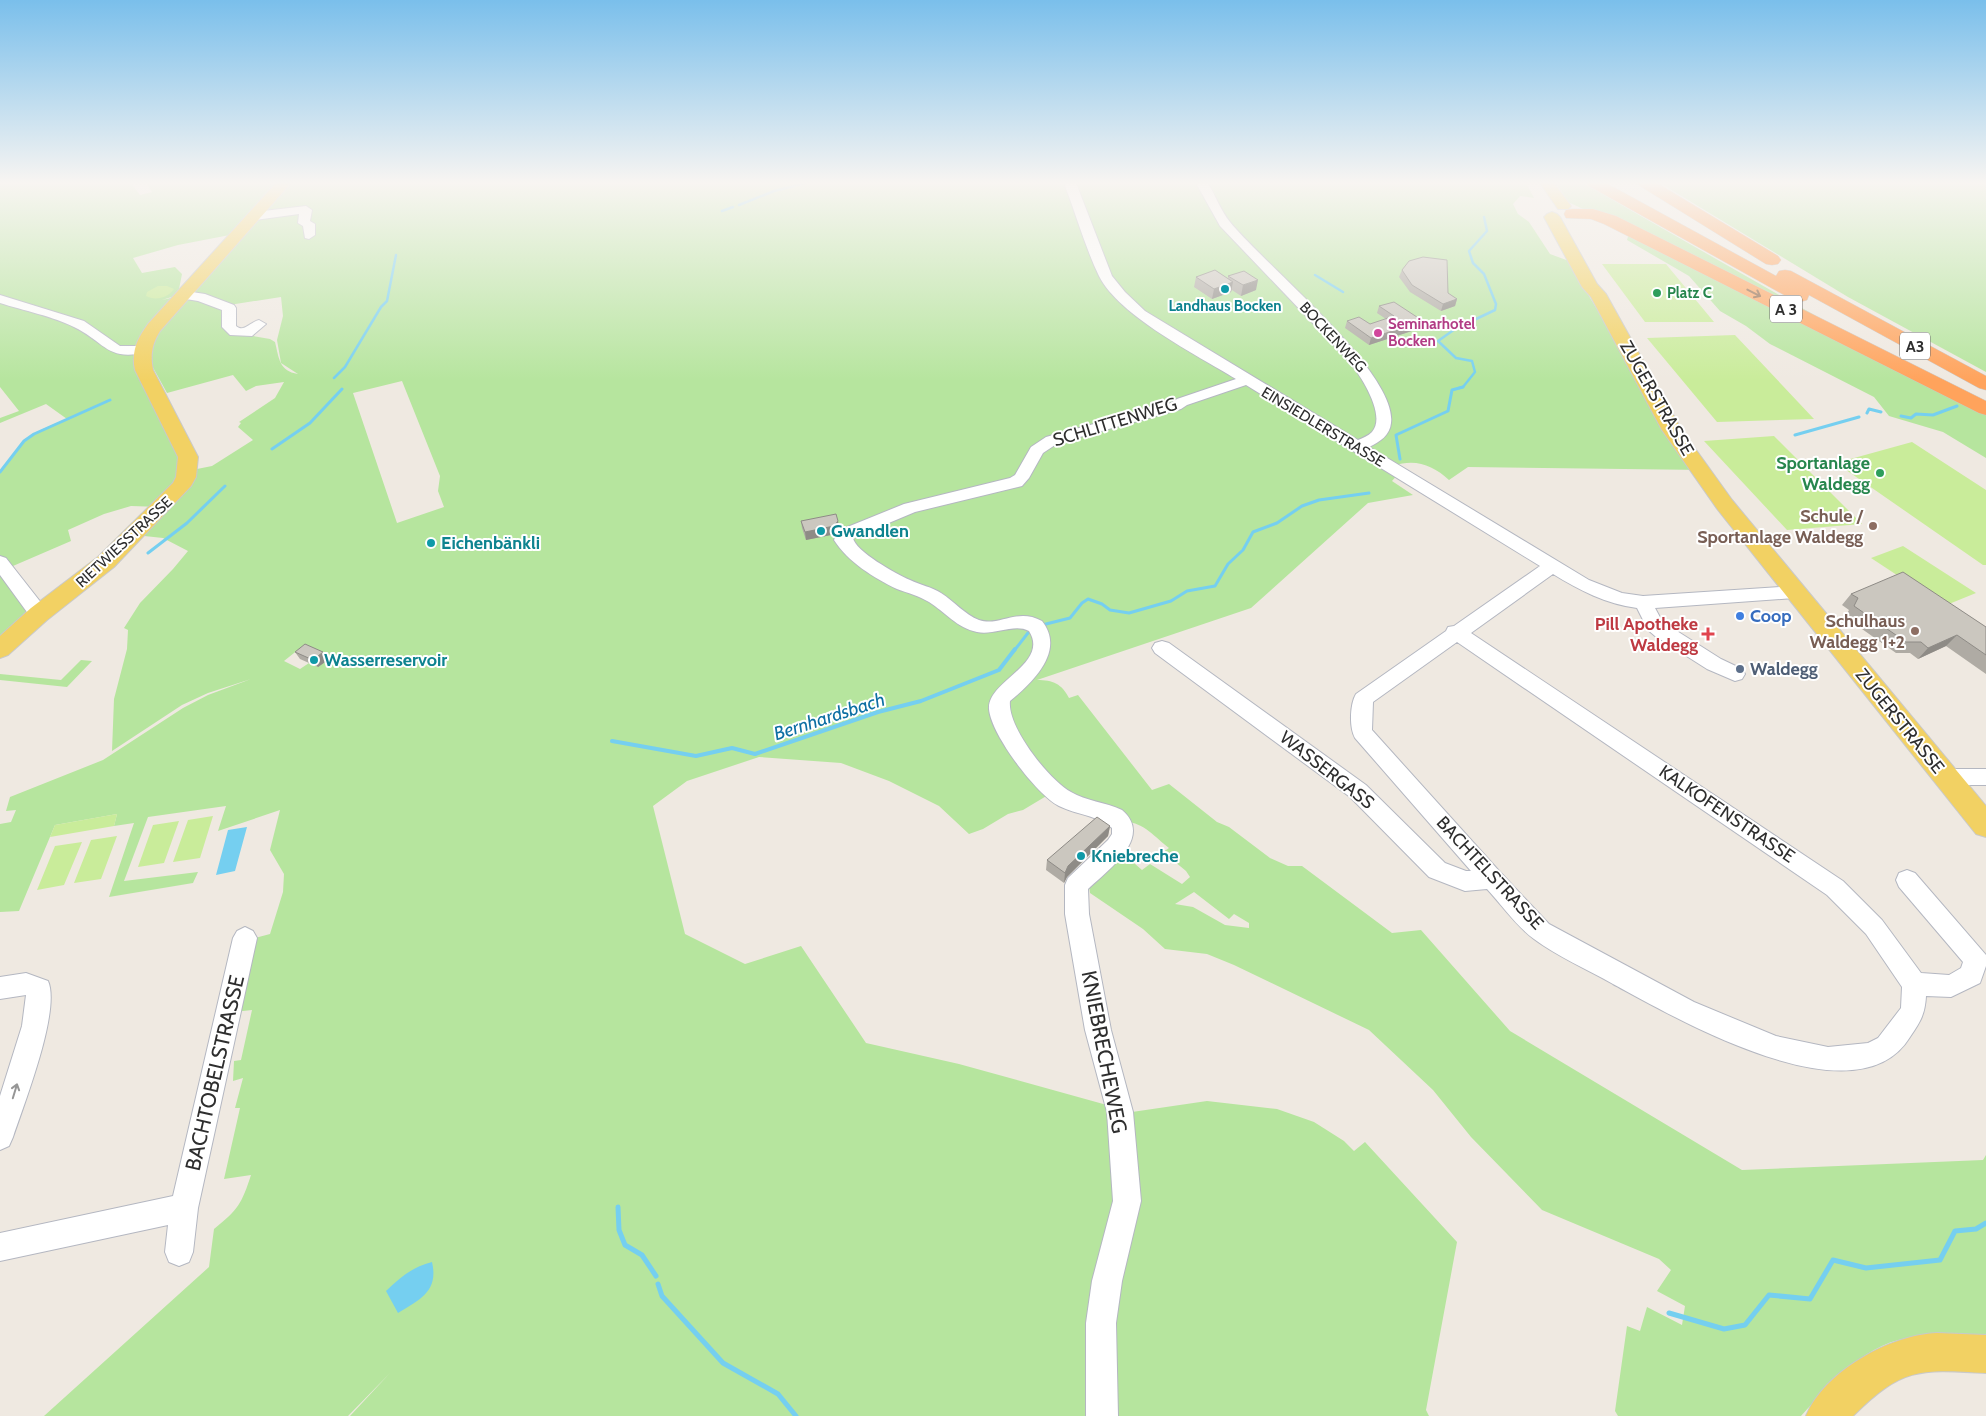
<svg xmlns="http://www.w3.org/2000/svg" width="1986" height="1416" font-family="Cabin,sans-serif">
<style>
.green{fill:#b6e59e;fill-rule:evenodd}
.pitch{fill:#c9ec9a}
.water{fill:#75cff0}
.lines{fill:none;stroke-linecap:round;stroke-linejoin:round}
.stream-far3{stroke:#75cff0;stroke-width:2.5}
.stream-far2{stroke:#75cff0;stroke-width:3}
.stream-far1{stroke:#75cff0;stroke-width:4}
.stream{stroke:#75cff0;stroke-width:5}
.minor-casing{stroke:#b4b7c1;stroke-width:2}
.major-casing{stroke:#c9c9c9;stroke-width:2}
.highway-casing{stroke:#c9c9c9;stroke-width:1}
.minor{fill:#fff;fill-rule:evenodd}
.major{fill:#f2d163;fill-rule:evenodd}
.highway{fill:#ffa35c;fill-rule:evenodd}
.wall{fill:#afaba4}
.shaded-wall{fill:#8e8b86}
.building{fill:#cbc7bf;stroke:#8e8b86}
.oneway{stroke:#8c6343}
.oneway2{stroke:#969696}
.culture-dot{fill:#0f9aa8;stroke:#fff;stroke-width:2}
.leisure-dot{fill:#2e9e5b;stroke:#fff;stroke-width:2}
.hotel-dot{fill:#d1479c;stroke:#fff;stroke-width:2}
.education-dot{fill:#8d6e63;stroke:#fff;stroke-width:2}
.shop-dot{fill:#3f7fe0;stroke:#fff;stroke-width:2}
.health-dot{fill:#e0444e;stroke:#fff;stroke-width:2}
.service-dot{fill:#5c6f8a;stroke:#fff;stroke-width:2}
.labels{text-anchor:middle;stroke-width:4;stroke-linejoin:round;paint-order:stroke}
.far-leisure-label{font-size:15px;font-weight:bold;fill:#27864d;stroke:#fff;text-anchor:start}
.far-culture-label{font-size:15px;font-weight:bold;fill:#0d838f;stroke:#fff}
.far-hotel-label{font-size:15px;font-weight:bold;fill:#b23c85;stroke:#fff;text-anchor:start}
.far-street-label{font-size:15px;fill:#2e2e2e;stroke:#fff}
.shield{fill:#fff;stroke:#6d6d6d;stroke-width:1}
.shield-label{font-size:16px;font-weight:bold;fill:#2e2e2e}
.street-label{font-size:18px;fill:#2e2e2e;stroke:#fff}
.leisure-label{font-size:18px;font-weight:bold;fill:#27864d;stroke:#fff;text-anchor:end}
.education-label{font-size:18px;font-weight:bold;fill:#785e54;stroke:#fff;text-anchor:end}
.culture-label{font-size:18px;font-weight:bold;fill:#0d838f;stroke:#fff;text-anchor:start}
.shop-label{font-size:18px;font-weight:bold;fill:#366cbe;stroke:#fff;text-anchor:start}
.health-label{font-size:18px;font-weight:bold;fill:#be3a42;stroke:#fff;text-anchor:end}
.service-label{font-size:18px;font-weight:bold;fill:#4e5e75;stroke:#fff;text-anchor:start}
.water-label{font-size:19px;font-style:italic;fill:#0d6fa3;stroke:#fff}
.near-street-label{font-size:21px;fill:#2e2e2e;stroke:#fff}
</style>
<rect width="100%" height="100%" fill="#efe9e1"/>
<path class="green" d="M0 183H131L140 195 152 192 146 183H284L240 233 178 245 133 258 142 273 175 267 182 274 179 289 181 294 162 300 180 296 142 349 187 471 212 466 253 440 238 427 241 423 239 422 275 398 284 382 256 386 246 391 233 375 167 393 150 362 153 338 188 298 224 307 231 332 270 339 275 342C279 358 279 371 298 374L281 363 277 340 283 316 281 297 229 305 190 292 287 183H1069L1094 247 1122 302 1399 473 1392 481 1413 495 1368 503 1251 608 1037 680C1053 680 1062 684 1069 698L1078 695 1152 790 1169 784 1217 822 1229 827 1270 858 1288 866H1302L1392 933 1421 930 1510 1031 1742 1170 1983 1160 1986 1155V1339C1963 1338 1939 1336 1916 1337 1868 1340 1831 1383 1801 1416H1618L1615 1411 1627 1326 1640 1331 1647 1307 1682 1325 1685 1306 1657 1291 1671 1270 1659 1259 1542 1210 1471 1137 1433 1090 1369 1030 1234 965 1207 954 1165 949 1143 929 1090 893 1089 884 1119 850 1142 870 1150 864 1182 884 1190 877 1186 871 1163 852 1169 848C1156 838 1143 822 1126 822L1053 792 1023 810 1008 814 983 829 969 834 939 806 889 781 841 763 759 757 687 781 653 806 685 934 745 964 801 946 866 1043 959 1064 1132 1112 1207 1101 1277 1109 1314 1122 1344 1141 1354 1151 1365 1142 1457 1242 1426 1410 1429 1416H350L390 1373 348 1416H44L209 1267 214 1229C238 1210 242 1203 251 1175L224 1179 240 1108H235L243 1078 233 1081 234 1061 241 1060 252 1010 234 1012 251 939 270 934 283 892 284 874 270 850 280 810 218 831 226 806 148 817 124 881 198 872 193 883 109 897 134 823 114 826 117 814 55 825 19 911 0 912V824L11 822 16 810 6 811 10 797 103 760 183 708 208 695 251 679 208 693 182 705 112 751 114 699 127 649 128 630 124 628 140 603 173 569 188 551 163 538 135 535 161 507 131 506 104 514 68 530 71 541 6 569 39 614 0 649V472C7 467 9 460 14 453 31 432 43 429 67 419L46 404 0 423V418L19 411 0 387ZM402 381 440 476 438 491 444 507 397 523 353 393ZM304 645 309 663 300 669 284 661ZM1194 892 1229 919 1234 914 1249 923V928L1225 925 1193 907 1175 904Z
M1076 183H1526L1534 198 1520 196 1513 204 1518 214 1529 222 1550 254 1569 261C1609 334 1657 402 1705 470L1468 467 1449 480C1433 465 1415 458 1393 466L1128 301 1103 263Z
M1556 183H1583L1823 320 1568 202Z
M1660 183H1986V372L1848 297Z
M1629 233 1986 415V458L1943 432 1889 416 1874 397 1770 344 1746 326 1720 311 1689 276 1627 240Z
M81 660 92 661 67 687 0 680V674L61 680Z"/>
<path class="pitch" d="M1602 264H1666L1714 322H1645Z
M158 286H167L174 289C168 298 155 301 146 296L147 292Z
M1735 335 1814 419 1717 422 1647 338Z
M1774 436 1862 524 1787 530 1704 441Z
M1912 442 1986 490V565H1983L1836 463Z
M1903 546 1976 593 1944 606 1871 558Z
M117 814 114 826 50 837 55 825Z
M213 816 200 858 173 862 188 820Z
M179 821 164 863 138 867 153 825Z
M117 836 101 879 74 883 91 840Z
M82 842 64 885 37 890 55 846Z"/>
<path class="water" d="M247 827 235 871 216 875 228 830Z
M432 1262C439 1292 419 1300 398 1313L386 1291C401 1277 412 1267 432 1262Z"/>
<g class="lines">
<path class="stream-far3" d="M739 205 774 191 806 183
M722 211 733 207
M1315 275 1343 292
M334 378 345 367 381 307 387 301 396 255
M1459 388 1463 387 1475 372 1472 361 1456 358 1438 341 1455 329 1495 310 1496 304 1484 274 1473 263 1469 251 1487 231 1484 217"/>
<path class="stream-far2" d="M1867 413 1869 409 1881 412
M1901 416 1911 418 1916 414 1933 415 1957 406
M1795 435 1859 417
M272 449 310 423 342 389
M1400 459 1396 435 1448 411 1452 390 1463 387
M0 472 24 441 34 434 110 400
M148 553 187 523 225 486
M1042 625 1070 618 1082 603 1088 599 1102 604 1110 610 1129 613 1171 601 1187 591 1215 586 1228 564 1243 550 1253 532 1277 523 1302 506 1319 500 1369 493
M1014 651 1031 629"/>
<path class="stream-far1" d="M612 741 696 756 732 748 755 754 878 712 921 701 999 670 1015 649"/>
<path class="stream" d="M618 1207 619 1230 625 1245 642 1255 656 1276
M658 1284 662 1296 723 1363 778 1394 796 1416
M1669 1313 1724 1329 1745 1325 1769 1295 1810 1299 1833 1260 1866 1268 1940 1260 1955 1231 1976 1229 1986 1223"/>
<g class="minor-casing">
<path id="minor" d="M1064 183H1076L1112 276 1125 292 1145 311 1358 440C1363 438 1368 436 1372 432 1387 415 1360 375 1349 361L1220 226 1196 183H1208C1215 195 1221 211 1230 222 1263 263 1398 373 1391 423 1390 435 1380 442 1369 447L1589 580 1622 593 1643 596 1794 586 1800 588 1803 592 1800 596 1794 598 1655 608 1662 621 1669 626 1721 659 1742 669 1745 674 1742 679 1735 681 1707 669 1655 636 1648 630 1637 608C1606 604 1579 590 1553 574L1471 633 1843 881 1882 920 1921 973 1949 975 1961 968 1963 962 1899 887 1896 880 1899 873 1907 870 1915 873 1986 955V966L1980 983 1951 997 1926 996C1925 1015 1920 1022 1910 1037 1857 1124 1676 1018 1613 984 1587 969 1558 957 1534 939 1517 927 1501 904 1487 889L1465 891 1429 877 1350 797 1155 653 1152 648 1155 643 1162 641 1169 643 1366 785 1445 863 1466 871H1471L1355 738C1349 727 1350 704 1356 694L1446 631 1448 627 1454 626 1540 566 1246 385 1187 405 1181 409 1058 443 1043 453 1029 478 1022 486 915 512 853 538C855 551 896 574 910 580 920 585 932 587 941 593 954 601 965 615 979 620 1000 627 1017 607 1042 621 1066 651 1032 683 1010 701 1007 727 1049 780 1071 792 1086 801 1105 802 1122 810 1154 837 1108 870 1088 889L1089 914 1111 1030 1133 1112 1141 1201 1122 1281 1116 1323 1118 1416H1086V1323L1092 1281 1113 1201 1107 1112 1085 1030 1065 914V885L1068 878 1108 840 1112 834V828C1097 815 1077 815 1059 806 1037 795 991 735 989 709 987 681 1050 664 1029 631 1014 623 993 636 977 632 957 628 945 612 929 602 919 596 908 593 897 589 874 578 848 562 834 540L840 530 904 504 1010 478 1015 475 1031 447 1046 437 1171 403 1177 399 1236 379C1197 355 1119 316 1099 276 1085 247 1076 214 1064 183ZM1457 642 1827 895 1866 934 1902 987 1901 1008 1878 1038 1868 1043 1828 1047 1776 1036 1694 1002 1549 924 1500 872 1372 730 1373 702Z
M306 206 312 210 310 221 315 224V235L309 239 305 238 303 226 298 223 299 214 255 220 249 216 255 212Z
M185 291 205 294 234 305 236 308V326C244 333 250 322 259 320L266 324 252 336 230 335 222 327V310L198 301 180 298 178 295 180 292Z
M0 295 84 321 120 346H147L149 349 147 352C107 362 105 342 74 327 55 317 22 310 0 303Z
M0 556 6 558 46 609 48 614 46 619 39 620 32 619 0 575Z
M1946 769H1986V785H1946L1939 783 1935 777 1939 771Z
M245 927 253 931 257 938 198 1208 193 1252 189 1262 179 1266 169 1262 165 1252 168 1225 0 1261V1233L173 1196 233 938 237 931Z
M26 973 48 981C61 1010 24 1104 13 1137L9 1146 0 1150V1096L22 1026 26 995 0 999V977Z"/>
</g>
<g class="major-casing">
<path id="major" d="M276 183H291L160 331C152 344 150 355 153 370L198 457 196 477 191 486 114 567 47 620 8 655 0 658V636L31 608 98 557 173 483 176 477 178 457 135 370C131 352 137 339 148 324Z
M1540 183H1554L1571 206 1568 209H1558Z
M1552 212 1557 214 1560 217 1597 284 1606 294 1681 429 1732 500 1986 806V837L1976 834 1718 510 1662 430 1591 297 1582 287 1544 217 1547 214Z
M1937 1333 1986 1335V1373C1920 1369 1902 1367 1853 1416H1806C1825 1371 1890 1335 1937 1333Z"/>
</g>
<g class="highway-casing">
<path id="highway" d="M1587 183H1606L1776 276 1779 271 1785 270 1791 271 1986 376V390L1979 388 1809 295 1807 300 1800 302 1793 300 1589 186Z
M1638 183H1657L1778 256 1781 260 1778 264 1772 265 1766 264 1640 186Z
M1572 209H1593L1616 216 1986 401V415L1979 413 1604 224 1591 219 1566 218 1564 214 1566 210Z"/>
</g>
<use href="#minor" class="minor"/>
<use href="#major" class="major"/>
<use href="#highway" class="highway"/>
</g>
<path class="wall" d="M1402 270 1457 299 1455 306 1441 311 1410 292 1399 277Z
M1228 276 1256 290 1241 296 1232 290 1231 292 1212 299 1194 287 1196 277 1228 278Z
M1379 306 1421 328 1369 345 1345 328 1347 321 1370 324 1386 319 1377 313Z
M801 521H838L839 528 836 534 806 540 802 528Z
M1851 594 1986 627V674L1946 646 1918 659 1910 653H1896L1845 617 1849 610 1842 605Z
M295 652 328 660 318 667 300 659Z
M1110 826 1108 836 1067 877 1064 883 1046 870 1047 860Z"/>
<path class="shaded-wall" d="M1258 280 1256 290 1241 296 1243 285Z
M1233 282 1231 292 1212 299 1214 289Z
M1457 299 1455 306 1441 311 1443 304Z
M1423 321 1421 328 1369 345 1371 338Z
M838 521 839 528 836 534 806 540 805 532Z
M1957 635 1946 646 1918 659 1928 648Z
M323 652 328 660 318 667 313 660Z
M1110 826 1108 836 1067 877 1064 883 1065 873 1068 866Z"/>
<path class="building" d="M1423 257 1447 260 1448 293 1457 299 1443 304 1412 285 1402 270 1409 261Z
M1215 270 1233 282 1214 289 1196 277Z
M1244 271 1258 280 1243 285 1228 276Z
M1394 302 1423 321 1371 338 1347 321 1359 317 1370 324 1394 316 1379 306Z
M836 514 838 521 834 526 805 532 801 521Z
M1903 572 1986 627V655L1957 635 1928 648 1921 642H1906L1854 606 1858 598 1851 594Z
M305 644 323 652 313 660 295 652Z
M1097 817 1110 826 1068 866 1065 873 1047 860Z"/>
<defs><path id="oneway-shaft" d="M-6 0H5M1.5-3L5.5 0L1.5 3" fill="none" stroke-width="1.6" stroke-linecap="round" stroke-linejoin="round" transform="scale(1.25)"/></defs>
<use class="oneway" href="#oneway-shaft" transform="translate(1754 293) rotate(27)"/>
<use class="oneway2" href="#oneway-shaft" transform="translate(15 1091) rotate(-73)"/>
<linearGradient id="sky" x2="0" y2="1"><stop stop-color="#7abfeb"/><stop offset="0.48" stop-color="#f8f5f2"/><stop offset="1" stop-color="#f8f5f2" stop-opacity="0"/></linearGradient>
<rect width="1986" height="381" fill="url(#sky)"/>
<g class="culture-dot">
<circle cx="1225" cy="289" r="5"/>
<circle cx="821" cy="531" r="5"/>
<circle cx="431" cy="543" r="5"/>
<circle cx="314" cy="660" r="5"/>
<circle cx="1081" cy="856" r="5"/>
</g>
<g class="leisure-dot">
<circle cx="1657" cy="293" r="5"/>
<circle cx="1880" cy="473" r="5"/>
</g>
<circle class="hotel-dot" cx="1378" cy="333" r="5"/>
<g class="education-dot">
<circle cx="1873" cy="526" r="5"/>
<circle cx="1915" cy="631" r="5"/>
</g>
<circle class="shop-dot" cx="1740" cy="616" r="5"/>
<path class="health-dot" d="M1705.5 626.5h5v5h5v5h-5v5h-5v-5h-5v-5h5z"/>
<circle class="service-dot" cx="1740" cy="669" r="5"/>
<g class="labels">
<g class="far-leisure-label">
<text x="1667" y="298">Platz C</text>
</g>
<g class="far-culture-label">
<text x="1225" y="311">Landhaus Bocken</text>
</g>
<g class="far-hotel-label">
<text x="1388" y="329">Seminarhotel<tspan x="1388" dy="17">Bocken</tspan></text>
</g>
<g class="far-street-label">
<text transform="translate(1333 337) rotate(47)" y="5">BOCKENWEG</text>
<text transform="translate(1323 427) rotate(31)" y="5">EINSIEDLERSTRASSE</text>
<text transform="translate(124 542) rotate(-43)" y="5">RIETWIESSTRASSE</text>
</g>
<g class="shield">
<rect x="1770" y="295.5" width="32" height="27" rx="4"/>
<rect x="1900" y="332.5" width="30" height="27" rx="4"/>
</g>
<g class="shield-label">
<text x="1786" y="315">A 3</text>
<text x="1915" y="352">A3</text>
</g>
<g class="street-label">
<text transform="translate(1657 398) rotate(60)" y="6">ZUGERSTRASSE</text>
<text transform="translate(1115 422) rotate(-17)" y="6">SCHLITTENWEG</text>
<text transform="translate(1900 721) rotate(51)" y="6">ZUGERSTRASSE</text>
<text transform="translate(1327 770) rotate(38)" y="6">WASSERGASS</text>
<text transform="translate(1727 814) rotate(34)" y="6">KALKOFENSTRASSE</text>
<text transform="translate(1490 873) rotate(47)" y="6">BACHTELSTRASSE</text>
</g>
<g class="leisure-label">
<text x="1870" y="469">Sportanlage<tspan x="1870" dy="21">Waldegg</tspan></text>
</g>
<g class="education-label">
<text x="1863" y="522">Schule /<tspan x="1863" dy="21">Sportanlage Waldegg</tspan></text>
<text x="1905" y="627">Schulhaus<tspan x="1905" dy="21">Waldegg 1+2</tspan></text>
</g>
<g class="culture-label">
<text x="831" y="537">Gwandlen</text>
<text x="441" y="549">Eichenbänkli</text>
<text x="324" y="666">Wasserreservoir</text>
<text x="1091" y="862">Kniebreche</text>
</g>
<g class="shop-label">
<text x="1750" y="622">Coop</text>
</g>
<g class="health-label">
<text x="1698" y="630">Pill Apotheke<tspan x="1698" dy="21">Waldegg</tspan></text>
</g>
<g class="service-label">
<text x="1750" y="675">Waldegg</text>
</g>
<g class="water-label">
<text transform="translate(829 716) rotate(-18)" y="7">Bernhardsbach</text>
</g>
<g class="near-street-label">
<text transform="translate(1104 1052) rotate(79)" y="7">KNIEBRECHEWEG</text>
<text transform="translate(215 1073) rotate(-77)" y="7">BACHTOBELSTRASSE</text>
</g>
</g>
</svg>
